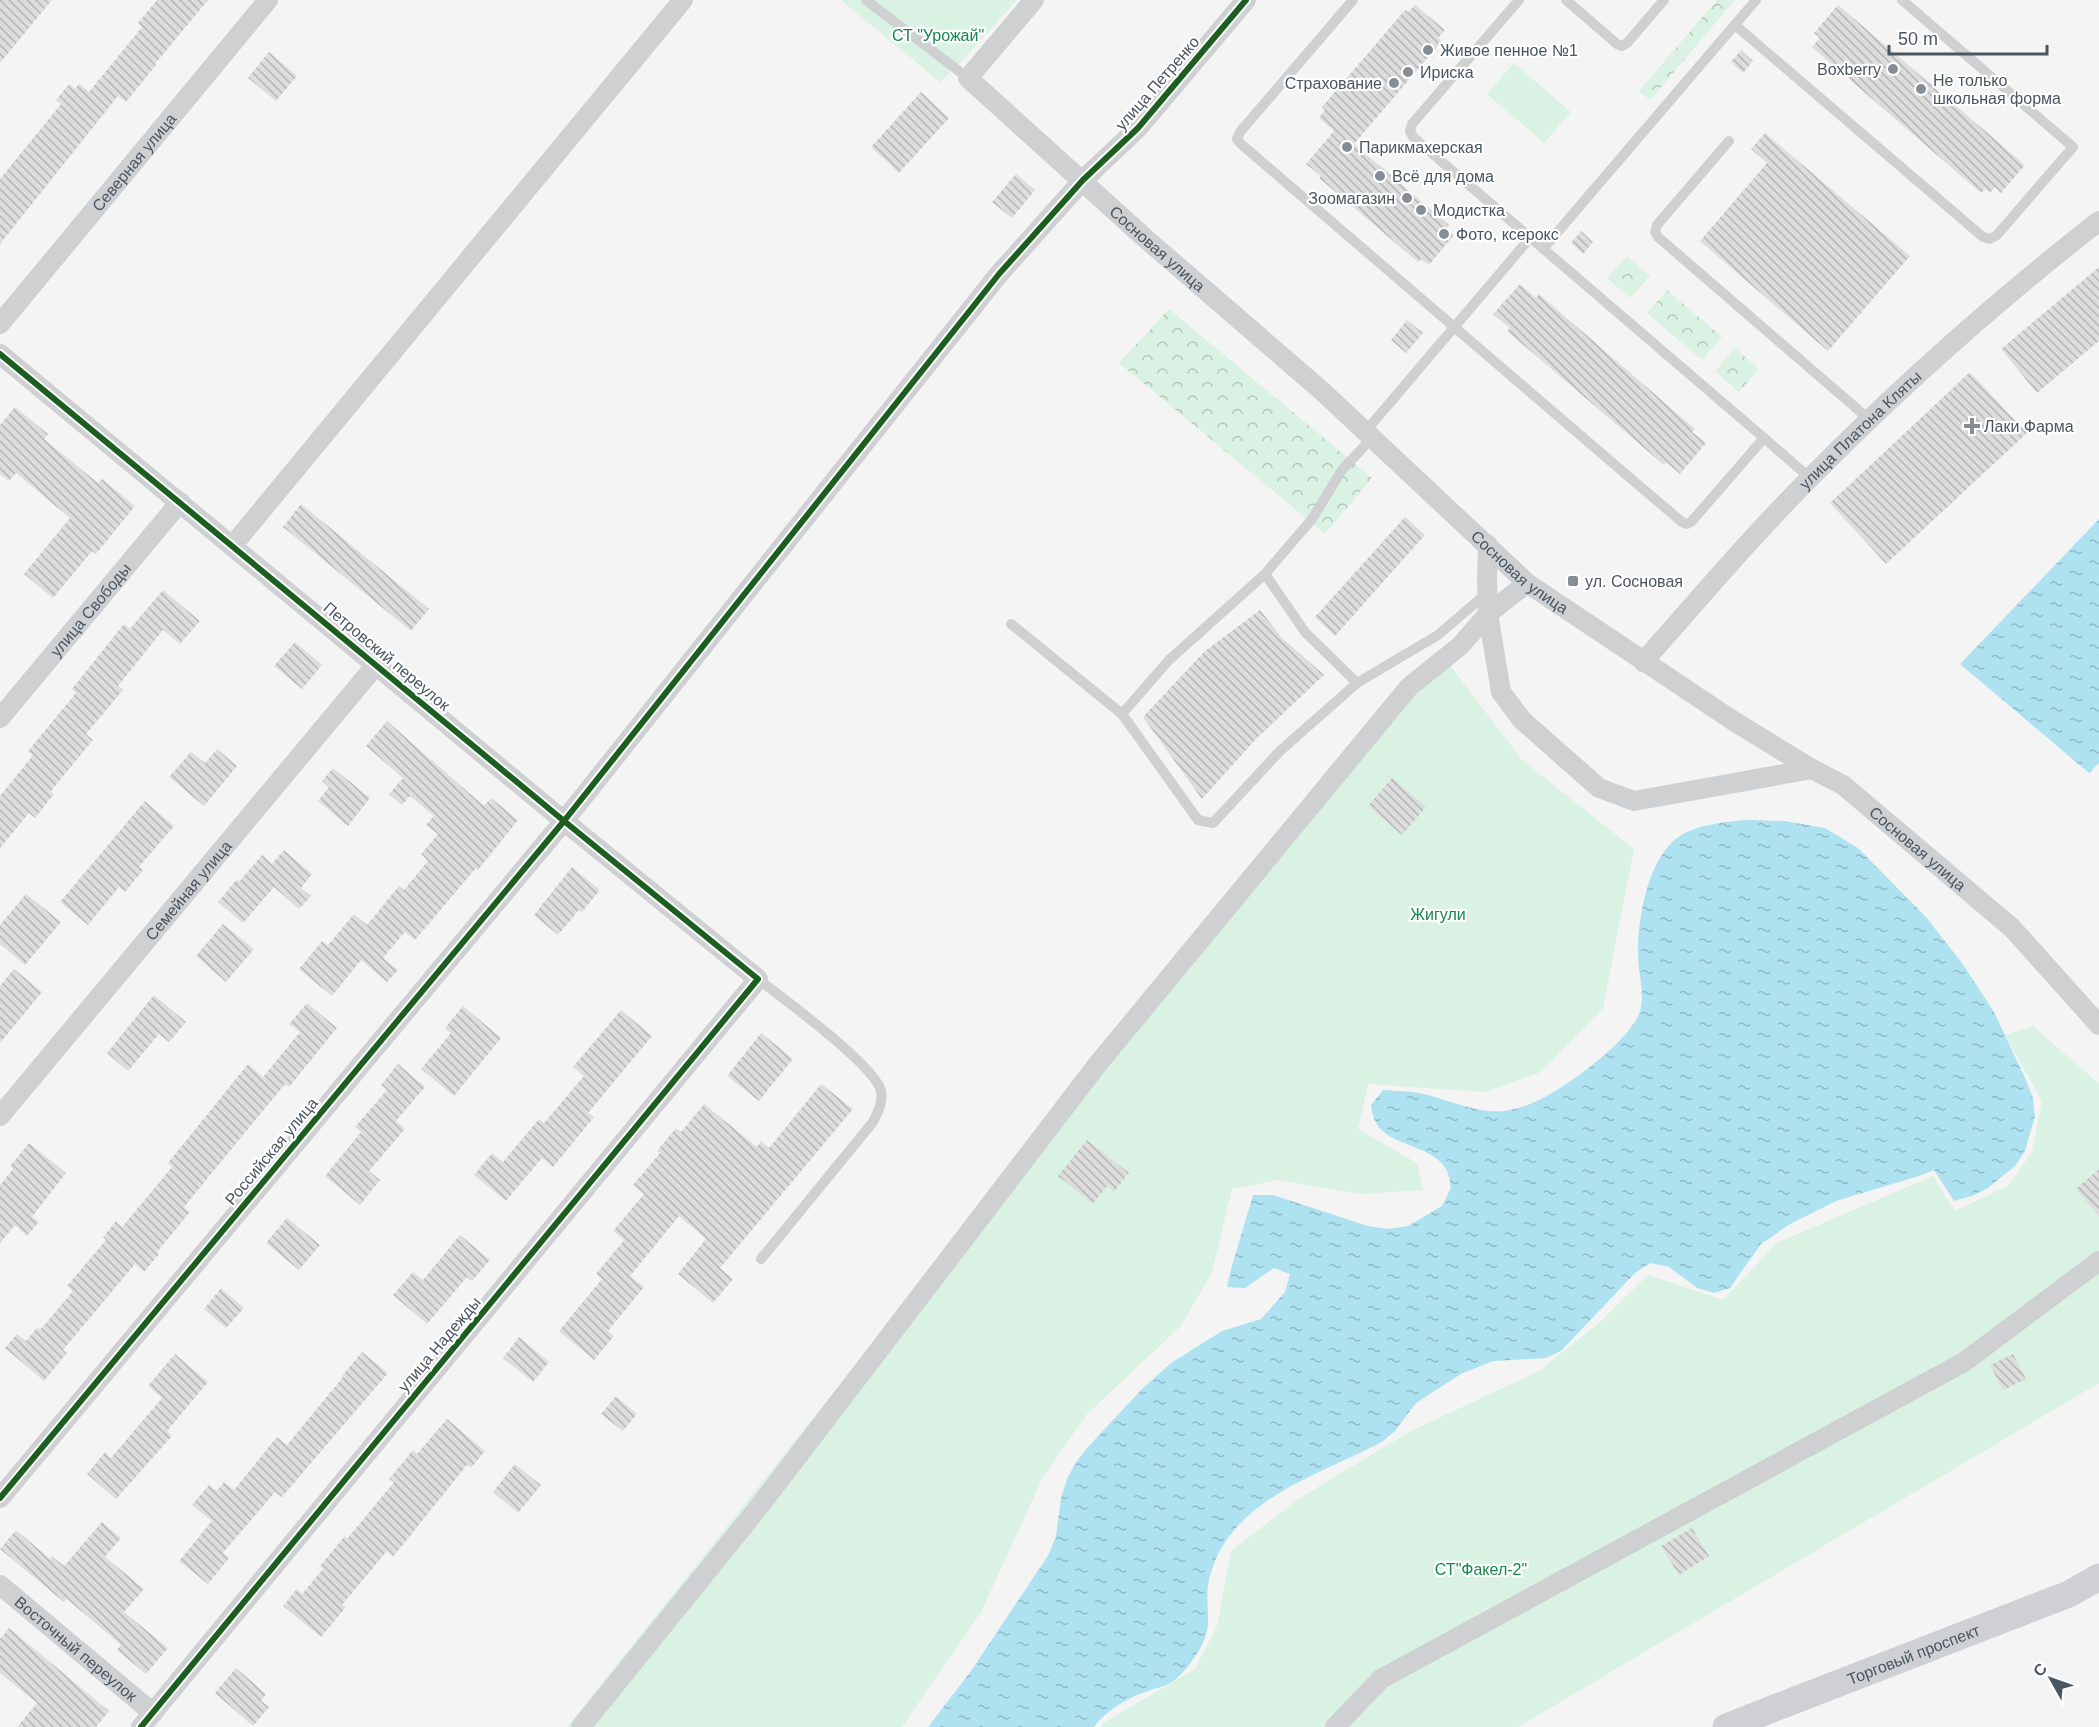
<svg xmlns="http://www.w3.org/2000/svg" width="2099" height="1727" font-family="Helvetica,sans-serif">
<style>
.forest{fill:url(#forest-crowns)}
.garden{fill:#d9f2e3}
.water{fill:url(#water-ripples)}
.building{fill:url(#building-back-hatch)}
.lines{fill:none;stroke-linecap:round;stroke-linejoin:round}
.lane{stroke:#ced0d2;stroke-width:10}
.street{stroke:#ced0d2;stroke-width:20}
.secondary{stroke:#ced0d4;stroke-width:27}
.cycleway-casing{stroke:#fff;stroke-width:10}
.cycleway{stroke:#1b5e20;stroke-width:6}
.poi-dot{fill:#868d94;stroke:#fff;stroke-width:2}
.labels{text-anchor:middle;stroke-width:4.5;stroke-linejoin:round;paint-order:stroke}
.park-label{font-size:16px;fill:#17864f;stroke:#fff}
.poi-label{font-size:16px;fill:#4a5661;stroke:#fff;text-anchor:start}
.street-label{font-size:16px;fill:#4a5661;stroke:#fff}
</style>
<defs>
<pattern id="forest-crowns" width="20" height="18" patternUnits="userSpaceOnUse" patternTransform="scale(1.5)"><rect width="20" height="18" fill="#d9f2e3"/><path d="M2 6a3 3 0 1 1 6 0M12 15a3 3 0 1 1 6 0" fill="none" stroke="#b2c7bb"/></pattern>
<pattern id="water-ripples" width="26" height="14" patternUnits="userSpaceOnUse" patternTransform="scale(1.5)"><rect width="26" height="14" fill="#aee2f0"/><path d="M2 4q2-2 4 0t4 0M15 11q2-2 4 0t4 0" fill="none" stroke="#90bac6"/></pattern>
<pattern id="building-back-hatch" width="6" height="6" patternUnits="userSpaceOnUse" patternTransform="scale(1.5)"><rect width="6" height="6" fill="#ddddde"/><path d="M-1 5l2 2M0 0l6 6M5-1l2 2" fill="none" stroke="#b5b6b7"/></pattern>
</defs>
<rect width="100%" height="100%" fill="#f4f4f4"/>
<path class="forest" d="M1717 0H1735L1650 100 1639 91Z
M1627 256 1650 276 1630 298 1607 278Z
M1667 290 1722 337 1702 360 1647 313Z
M1169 309 1372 478 1325 534 1119 363Z
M1735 348 1759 369 1739 392 1715 371Z"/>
<path class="garden" d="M841 0H1017L957 66 940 82Z
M1514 63 1571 112 1544 143 1487 94Z
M1443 656 1522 760 1634 849 1603 1008 1541 1072 1485 1092 1368 1084 1358 1129 1417 1163 1423 1190 1361 1194 1278 1180 1232 1189 1212 1272 1181 1326 1087 1414 1043 1477 981 1612 902 1727H567L1400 682Z
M2033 1026 2099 1084V1383L1518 1727H1101L1103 1723 1195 1669 1217 1626 1231 1551 1300 1498 1409 1432 1539 1371 1599 1323 1648 1275 1723 1300 1777 1243 1933 1176 1955 1211 2008 1186 2032 1152 2042 1101 2005 1035Z"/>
<path class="water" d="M2099 519V763L2089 773 1960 664Z
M1745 820 1785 821 1825 828 1858 848 1926 917 1962 963 1994 1012 2026 1080 2033 1098 2035 1116 2025 1151 2015 1166 1988 1188 1972 1196 1954 1201 1934 1170 1919 1176 1836 1201 1790 1224 1761 1244 1730 1288 1714 1293 1697 1288 1669 1267 1650 1263 1635 1273 1561 1351 1546 1358 1493 1361 1461 1374 1416 1403 1395 1431 1382 1442C1318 1476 1228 1499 1209 1580 1203 1607 1217 1626 1196 1655 1190 1664 1181 1676 1172 1682 1162 1688 1152 1689 1142 1693 1124 1700 1105 1712 1094 1727H928L971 1671 1049 1554 1056 1536 1061 1498 1067 1479 1076 1462 1088 1447 1142 1389 1171 1363 1222 1331 1261 1319 1285 1292 1290 1274 1274 1268 1245 1288 1227 1287 1231 1269 1253 1195H1273L1368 1226 1388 1229 1408 1226 1442 1206 1451 1188C1450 1182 1449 1174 1446 1169 1431 1144 1390 1147 1376 1123 1373 1118 1372 1111 1371 1105L1383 1090C1397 1091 1410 1091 1424 1094 1449 1100 1478 1114 1504 1111 1516 1109 1527 1106 1539 1100 1565 1088 1637 1037 1641 1007 1644 989 1638 971 1638 953 1638 916 1649 849 1687 832 1704 824 1726 822 1745 820Z"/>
<path class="building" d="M0 0H52L0 63Z
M157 0H208L155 64 156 65 126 102 118 96 0 244V179L61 104 56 100 69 84 75 89 79 84 89 92 142 27 138 23Z
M1415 5 1445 30 1438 38 1442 41 1354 144 1449 225 1447 228 1454 235 1429 265 1421 259 1418 262 1319 178 1321 176 1306 164 1334 131 1319 118 1325 110 1322 107 1405 10 1408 12Z
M1838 5 2025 165 2001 193 1995 187 1990 193 1985 189 1981 193 1812 47 1820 38 1814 33Z
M1741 50 1753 61 1743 73 1731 62Z
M269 52 297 76 276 101 248 78Z
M921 92 949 118 899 173 871 147Z
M1765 133 1910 256 1828 351 1700 241 1767 163 1751 149Z
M1016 174 1035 190 1012 218 992 202Z
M1581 231 1593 242 1583 254 1571 243Z
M2099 267V341L2037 393 2001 349Z
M1520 284 1536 298 1539 294 1695 429 1692 432 1706 443 1680 474 1666 462 1664 465 1507 331 1510 328 1493 314Z
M1407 320 1423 333 1406 353 1391 340Z
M1970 372 2027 433 1886 564 1830 503Z
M15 407 48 434 44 439 98 483 102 479 135 506 96 554 92 551 53 598 24 574 70 518 16 473 9 481 0 474V425Z
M301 504 429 609 411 631 283 527Z
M1405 517 1425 535 1335 636 1315 617Z
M163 590 200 621 180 644 163 630 118 686 123 690 86 734 93 740 51 791 54 794 35 818 29 813 0 848V796L33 755 28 751 76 693 72 689 124 624 130 629Z
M1260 610 1282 638 1324 675 1255 740 1202 799 1143 717 1205 651Z
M295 642 322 665 302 689 274 666Z
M387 721 484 806 491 798 518 820 478 870 476 868 415 940 405 932 383 958 398 970 387 982 361 960 332 996 299 969 322 941 328 945 354 914 367 925 399 886 404 890 428 861 421 854 438 834 426 825 434 816 410 796 402 805 389 794 403 778 366 746Z
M217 749 237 766 204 806 169 777 191 752 205 763Z
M333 768 370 798 348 826 318 801 329 787 322 781Z
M1392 778 1426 807 1402 835 1368 806Z
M145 801 174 826 139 867 143 870 125 892 119 887 88 925 60 902Z
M284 850 312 874 301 888 311 896 299 909 274 887 243 923 218 902 237 879 239 882 262 855 272 864Z
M572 867 600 890 582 912 579 910 558 935 534 915Z
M26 894 61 922 25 965 0 944V925Z
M223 924 254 949 226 982 196 956Z
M14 969 42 992 0 1043V986Z
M154 995 186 1022 169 1042 159 1034 128 1071 107 1053Z
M307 1003 337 1028 289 1087 285 1084 184 1207 190 1212 157 1252 159 1254 144 1272 135 1264 63 1350 67 1353 44 1381 5 1348 17 1334 26 1341 37 1328 40 1330 73 1291 67 1286 106 1240 103 1237 116 1221 122 1227 172 1167 168 1163 248 1064 263 1077 300 1032 289 1024Z
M463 1006 501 1038 454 1096 421 1069 451 1033 445 1028Z
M621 1010 652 1036 588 1113 594 1117 553 1167 542 1158 506 1201 474 1175 492 1153 503 1162 539 1119 544 1123 584 1076 573 1067Z
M761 1033 793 1059 759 1101 727 1076Z
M398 1064 425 1087 396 1121 405 1129 369 1171 380 1180 360 1205 325 1176 361 1132 355 1127 387 1090 381 1085Z
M821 1084 853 1109 720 1268 733 1279 713 1303 678 1274 706 1239 679 1216 630 1276 644 1287 608 1331 614 1336 594 1360 559 1331 602 1279 596 1274 624 1240 613 1231 644 1194 633 1185 660 1153 657 1151 676 1128 681 1132 704 1104 757 1147 761 1141 769 1148Z
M1087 1140 1129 1173 1114 1192 1107 1186 1093 1204 1058 1176Z
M29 1143 66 1173 32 1217 39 1222 27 1236 15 1225 0 1243V1185L13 1169 10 1166Z
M2099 1169V1216L2076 1189Z
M287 1218 320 1245 299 1270 266 1243Z
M460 1235 490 1260 472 1281 467 1277 427 1324 393 1295 413 1272 423 1280Z
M221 1288 244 1308 226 1328 204 1309Z
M519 1337 549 1362 533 1382 503 1358Z
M362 1352 388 1373 282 1497 275 1492 223 1553 229 1558 208 1584 179 1561 212 1521 192 1505 209 1485 217 1491 224 1482 234 1490 277 1437 287 1445 343 1377 342 1376Z
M175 1354 208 1382 167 1431 172 1436 116 1499 87 1474 105 1452 111 1458 162 1398 148 1386Z
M2013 1354 2026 1379 2003 1390 1990 1365Z
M616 1396 637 1414 623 1431 601 1414Z
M447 1419 485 1451 471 1468 467 1465 393 1557 387 1551 342 1605 346 1607 321 1637 283 1606 297 1589 302 1594 323 1569 320 1566 345 1536 347 1539 394 1482 389 1479 413 1450 417 1454Z
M515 1464 541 1485 518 1513 493 1492Z
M102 1522 121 1538 105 1557 144 1589 124 1612 168 1648 146 1674 117 1650 121 1645 67 1599 64 1602 0 1549 16 1530 50 1559 52 1556 64 1566Z
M1692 1528 1709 1556 1679 1575 1661 1546Z
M9 1628 109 1711 96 1727H17L37 1703 0 1673V1639Z
M236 1668 266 1694 261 1701 269 1707 253 1726 215 1693Z"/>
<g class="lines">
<path class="lane" d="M866 0 968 78
M1353 0 1240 132 1237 139 1241 144 1636 483 1682 522 1687 524 1692 521 1764 438 1413 137 1410 131 1412 124 1519 0
M1566 0 1617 44 1622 46 1627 43 1664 0
M1735 25 1983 237 1990 239 1997 235 2073 147 1902 0
M1729 141 1657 225 1655 232 1658 237 1870 420
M1543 249 1756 0
M1365 432 1530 238
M1764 438 1810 478
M1265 574 1305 632 1357 683
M1011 624 1122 714 1198 820 1213 823 1280 751 1357 683 1438 635 1487 593
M1122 714 1169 660 1265 574 1312 519 1342 470 1372 438
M758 979C782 998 875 1065 881 1091 883 1102 878 1112 873 1122L761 1259"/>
<g class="street">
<path id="s1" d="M1034 0 968 78 1146 239 1322 391 1527 583 1732 720 1812 769 1843 785 2012 928 2099 1025"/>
<path id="s2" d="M0 324 268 0"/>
<path d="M0 354 564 821 758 979 141 1727"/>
<path d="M233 545 683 0"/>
<path d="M1488 545 1487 579 1488 614 1501 692 1522 720 1599 788 1634 801 1812 769"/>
<path id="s3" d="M1643 662C1698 600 1752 536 1811 477 1901 386 1998 300 2099 221"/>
<path id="s4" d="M0 718 180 502"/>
<path id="s5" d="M0 1116 376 665"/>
<path d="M0 1498 564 821 999 274 1083 180 1138 128 1246 0"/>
<path id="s6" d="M0 1585 153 1713"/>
<path d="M581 1727 758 1508 1097 1065 1409 687 1460 646 1488 614 1527 583"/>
<path d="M1335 1727 1381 1679 1964 1362 2099 1261"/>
</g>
<path class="secondary" id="s7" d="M1726 1727 2069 1594 2099 1577"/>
<g class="cycleway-casing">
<path id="cycleway" d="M0 354 564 821 758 979 141 1727
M0 1498 564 821 999 274 1083 180 1138 128 1246 0"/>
</g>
<use href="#cycleway" class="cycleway"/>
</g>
<g class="poi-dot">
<circle cx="1428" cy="50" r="6"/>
<circle cx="1893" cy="69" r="6"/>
<circle cx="1408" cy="72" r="6"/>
<circle cx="1394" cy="83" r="6"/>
<circle cx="1921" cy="89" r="6"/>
<circle cx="1347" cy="147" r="6"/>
<circle cx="1380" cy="176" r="6"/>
<circle cx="1407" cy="198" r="6"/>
<circle cx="1421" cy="210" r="6"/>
<circle cx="1444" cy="234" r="6"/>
<path d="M1969 417h6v6h6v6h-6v6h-6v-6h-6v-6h6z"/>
<rect x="1567" y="575" width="12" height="12" rx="3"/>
</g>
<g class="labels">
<g class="park-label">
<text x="938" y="41">СТ "Урожай"</text>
<text x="1438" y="920">Жигули</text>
<text x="1481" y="1575">СТ"Факел-2"</text>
</g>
<g class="poi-label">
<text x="1440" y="56">Живое пенное №1</text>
<text x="1881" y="75" text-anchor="end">Boxberry</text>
<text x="1420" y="78">Ириска</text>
<text x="1933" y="86">Не только<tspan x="1933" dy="18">школьная форма</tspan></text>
<text x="1382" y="89" text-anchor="end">Страхование</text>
<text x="1359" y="153">Парикмахерская</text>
<text x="1392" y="182">Всё для дома</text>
<text x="1395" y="204" text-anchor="end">Зоомагазин</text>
<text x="1433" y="216">Модистка</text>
<text x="1456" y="240">Фото, ксерокс</text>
<text x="1984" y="432">Лаки Фарма</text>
<text x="1585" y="587">ул. Сосновая</text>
</g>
<g class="street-label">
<text transform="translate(1157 83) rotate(-49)" y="6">улица Петренко</text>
<text dy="6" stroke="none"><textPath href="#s2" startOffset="210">Северная улица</textPath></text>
<text dy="6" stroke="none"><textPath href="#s1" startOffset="357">Сосновая улица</textPath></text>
<text dy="6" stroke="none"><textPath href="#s3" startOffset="318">улица Платона Кляты</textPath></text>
<text dy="6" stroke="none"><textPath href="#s1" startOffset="843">Сосновая улица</textPath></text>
<text dy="6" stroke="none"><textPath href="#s4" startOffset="141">улица Свободы</textPath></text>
<text transform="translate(387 656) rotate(40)" y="6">Петровский переулок</text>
<text dy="6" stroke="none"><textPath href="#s1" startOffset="1329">Сосновая улица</textPath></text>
<text dy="6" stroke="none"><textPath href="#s5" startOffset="294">Семейная улица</textPath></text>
<text transform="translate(271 1151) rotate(-50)" y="6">Российская улица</text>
<text transform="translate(439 1344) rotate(-50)" y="6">улица Надежды</text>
<text dy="6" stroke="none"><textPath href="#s6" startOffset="99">Восточный переулок</textPath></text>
<text dy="6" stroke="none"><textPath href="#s7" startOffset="201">Торговый проспект</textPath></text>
</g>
</g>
<g transform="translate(2051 1679) rotate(310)" stroke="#ffffff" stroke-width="4.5" paint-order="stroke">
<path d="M0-4.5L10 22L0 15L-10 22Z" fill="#4a5661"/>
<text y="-9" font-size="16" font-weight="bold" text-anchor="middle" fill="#4a5661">С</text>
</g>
<path d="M1889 45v9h158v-9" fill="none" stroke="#4a5661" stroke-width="3"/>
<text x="1898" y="45" font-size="18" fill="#4a5661" stroke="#ffffff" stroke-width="4.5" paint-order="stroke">50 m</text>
</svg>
